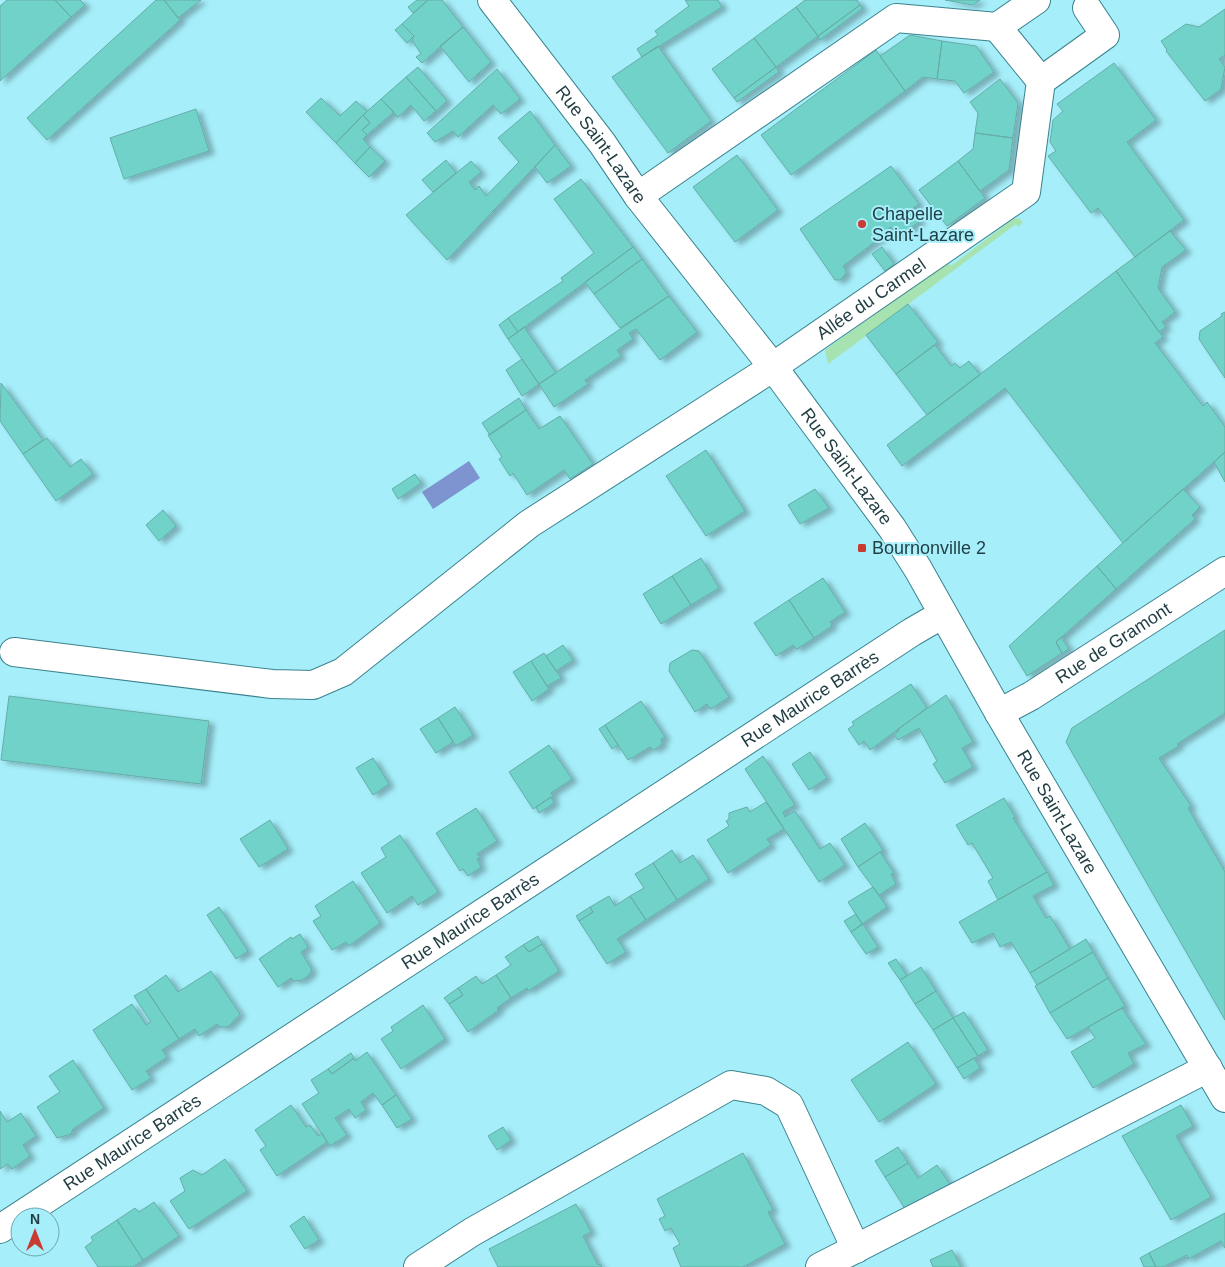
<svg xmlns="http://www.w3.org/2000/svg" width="1225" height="1267" font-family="Arial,sans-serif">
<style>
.green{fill:#a7e3b0}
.water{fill:#7e94d0}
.building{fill:#71d2ca;stroke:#65ada7;filter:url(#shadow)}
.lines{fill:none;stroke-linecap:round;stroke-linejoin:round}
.minor-casing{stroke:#3b838e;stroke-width:30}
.major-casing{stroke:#3b838e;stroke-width:30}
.minor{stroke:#fff;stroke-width:28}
.major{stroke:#fff;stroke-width:28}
.poi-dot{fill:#c83b30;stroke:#a5eefa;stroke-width:2}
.labels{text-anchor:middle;stroke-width:4;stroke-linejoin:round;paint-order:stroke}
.street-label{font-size:18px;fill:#1f3d42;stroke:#a5eefa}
.poi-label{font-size:18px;fill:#1f3d42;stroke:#a5eefa;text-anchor:start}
</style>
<defs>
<filter id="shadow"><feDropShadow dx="5.5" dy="3" stdDeviation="2.5" flood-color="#0004"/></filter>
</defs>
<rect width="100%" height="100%" fill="#a5eefa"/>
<path class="green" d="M1019 218 1023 222 1018 227 1016 224 828 364 825 350 948 262 951 266 1013 219Z"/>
<path class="water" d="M469 461 480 478 433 509 422 492Z"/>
<path class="building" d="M7 0H55L71 17 0 81V6Z
M55 0H80L85 5 71 17Z
M156 0H164L180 20 47 140 27 118Z
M164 0H201L178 18Z
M417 0H428L413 13 408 7Z
M428 0H442L463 27 422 63 416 57 421 54 412 40 414 36 402 24Z
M685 0H718L722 7 642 57 637 49 658 35 655 31 689 6Z
M805 0H857L860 5 818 36 796 7Z
M945 0H980L973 5Z
M860 5 863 8 820 40 818 36Z
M796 7 818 36 776 67 754 38Z
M1225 9V55L1219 59 1225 67 1221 89 1205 101 1166 51 1167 50 1161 41 1186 24 1199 27Z
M402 24 414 36 407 43 395 30Z
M463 27 491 62 469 82 440 46Z
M910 35 942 41 937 79 923 77 905 91 880 56Z
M754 38 776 67 734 98 712 69Z
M942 41 976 46 994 72 964 93 955 81 937 79Z
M658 46 711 121 668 153 612 77Z
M876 50 905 91 791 175 761 135Z
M1114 63 1156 120 1127 142 1184 220 1135 257 1098 208 1091 213 1048 156 1056 151 1050 142 1053 120 1063 111 1057 104Z
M418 67 447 101 436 111 406 77Z
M776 67 779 72 737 102 734 98Z
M497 69 520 99 501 114 493 105 458 137 453 131 435 142 427 133Z
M406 77 436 111 424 121 411 105 398 117 381 99Z
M1000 79 1018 103 1013 138 975 133 978 113 970 102Z
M321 98 340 116 356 101 367 111 336 143 306 112Z
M381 99 394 112 367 135 362 130 370 123 363 115Z
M196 109 209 151 124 179 110 138Z
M530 111 555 145 447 260 406 215 471 161 481 172 469 182 475 190 479 186 486 196 519 162 498 138Z
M363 115 370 123 362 130 367 135 363 139 370 147 355 163 336 143Z
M975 133 1013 138 1009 170 980 191 958 161 973 149Z
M555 145 571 166 547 183 535 167Z
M370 147 385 161 369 177 355 163Z
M737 155 778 210 735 242 693 187Z
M446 160 456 173 433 192 422 180Z
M958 161 985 198 947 226 919 190Z
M891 166 919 204 912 209 920 221 899 237 891 227 887 230 888 232 843 266 846 271 845 275 840 280H835L800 229Z
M581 179 633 247 518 332 508 318 563 281 561 278 594 253 554 199Z
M1170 231 1186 250 1162 267 1158 288 1175 312 1162 322 1166 327 1159 332 1116 271Z
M633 247 642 259 594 294 585 282Z
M882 247 894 264 885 271 872 254Z
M642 259 669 296 620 328 594 294Z
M1116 271 1163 337 1155 343 1203 406 1207 402 1225 427V452L1123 543 1005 388 902 466 887 445Z
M669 296 697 332 660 360 636 329 629 333 633 339 617 350 621 356 585 380 588 384 554 407 539 384Z
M908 304 938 342 896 374 866 335Z
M1225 312V378L1199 339 1200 331 1222 316 1221 314Z
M508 318 518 332 508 339 499 325Z
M524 327 556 373 539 384 508 339Z
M935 345 951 366 955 363 960 368 969 361 980 375 927 415 896 374Z
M522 359 539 384 522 396 506 370Z
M1 383 43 440 23 454 0 421Z
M519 398 526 410 490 435 482 423Z
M526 410 539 429 560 416 593 464 570 479 564 470 527 495 513 473 510 476 499 459 502 457 488 435Z
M47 438 70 467 81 459 93 474 56 501 23 454Z
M706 450 745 511 706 536 666 476Z
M1225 452V482L1214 462Z
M415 474 421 483 398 499 392 489Z
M815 489 829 508 800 524 788 505Z
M1183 489 1200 507 1192 515 1195 519 1116 589 1097 566Z
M163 510 176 526 159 541 146 525Z
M701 558 719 588 691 605 672 576Z
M1097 566 1116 589 1056 642 1062 653 1027 676 1009 646Z
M672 576 691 605 661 624 643 594Z
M823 578 845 612 830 622 832 626 814 638 789 600Z
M789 600 814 638 797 649 793 645 776 656 754 623Z
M1225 630V713L1177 744 1179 746 1159 758 1191 806 1188 808 1225 872V1020L1066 742 1072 728Z
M1061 637 1069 649 1062 653 1056 642Z
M563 645 573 660 556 671 546 656Z
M692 650 699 651 729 697 711 709 707 704 695 712 669 671 670 663Z
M544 653 561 678 547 686 531 661Z
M531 661 549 689 532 701 513 672Z
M911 684 927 708 870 750 864 741 859 745 848 729 854 725 852 722Z
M946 695 973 742 962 748 973 767 945 783 933 764 937 761 919 728 898 740 894 734 899 731 898 729Z
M9 696 209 721 201 784 1 760Z
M641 701 665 737 661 739 662 744 654 750 650 747 628 760 605 725Z
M455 707 473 735 456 746 438 718Z
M438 718 453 742 436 753 420 729Z
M605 725 618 745 612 749 599 729Z
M549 745 572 779 551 793 553 796 533 809 509 772Z
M810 752 827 778 809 790 792 764Z
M763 756 795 805 783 812 785 817 795 811 820 849 830 843 845 865 819 882 745 769Z
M373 758 389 784 373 795 356 768Z
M551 797 554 803 539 813 536 807Z
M1004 798 1015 817 1013 818 1047 872 998 900 988 881 993 878 972 843 968 845 956 825Z
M766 802 784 829 767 839 771 845 728 873 707 840 729 826 726 821 729 819V813L747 807 750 812Z
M476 808 497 841 477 854 480 858 477 859 481 867 468 876 463 869 460 871 436 833Z
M270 820 288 849 259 867 240 839Z
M865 823 883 850 858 867 841 839Z
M400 835 438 892 418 905 412 896 387 913 361 873 386 857 381 848Z
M672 850 680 863 693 855 709 879 677 900 653 863Z
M880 852 894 873 891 874 896 884 879 895 858 867Z
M653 863 677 900 646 920 630 896 644 888 635 874Z
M1047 872 1054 885 1033 896 1046 918 1050 916 1070 949 1030 973 1011 942 1000 947 993 933 972 943 959 922Z
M353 881 380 923 349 946 346 942 332 950 313 921 321 916 315 906Z
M873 887 887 907 862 924 848 902Z
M609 896 615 906 630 896 646 920 617 939 626 952 607 964 579 921 593 912 590 907Z
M219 907 248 951 236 959 207 915Z
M590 907 593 912 579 921 576 916Z
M856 914 862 924 851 932 844 921Z
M863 924 878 947 866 954 851 932Z
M300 934 308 947 301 952 312 970 308 976 302 980 294 981 291 978 278 987 259 959 291 937 292 939Z
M538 936 542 944 529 952 523 945Z
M1086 939 1093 952 1037 985 1030 973Z
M542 944 559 971 528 991 527 988 511 998 496 975 511 965 505 957 523 945 529 952Z
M1093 952 1108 978 1050 1013 1035 986Z
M896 959 907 976 900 980 888 963Z
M921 967 936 991 915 1004 900 980Z
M211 971 240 1014 228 1027H220L217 1024 199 1036 195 1029 179 1039 146 989 166 975 178 992Z
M496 975 511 998 497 1008 499 1010 468 1032 449 1004 463 995 458 988 476 976 482 984Z
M1108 978 1125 1006 1067 1039 1050 1013Z
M458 988 463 995 449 1004 444 998Z
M146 989 179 1039 162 1050 167 1057 146 1071 151 1078 132 1090 93 1030 132 1004 146 1025 151 1022 134 996Z
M936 991 953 1018 933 1030 915 1004Z
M423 1005 445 1039 401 1069 381 1039 393 1031 391 1027Z
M1122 1008 1146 1044 1128 1053 1134 1064 1093 1088 1071 1052 1095 1038 1088 1027Z
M964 1012 988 1050 978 1056 953 1018Z
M953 1018 978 1056 957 1068 933 1030Z
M908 1042 936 1084 879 1122 851 1080Z
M367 1052 396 1095 382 1105 373 1093 361 1102 366 1110 355 1118 349 1109 335 1118 347 1135 330 1146 302 1104 319 1093 311 1080 328 1069 332 1074 354 1058 355 1061Z
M351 1053 354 1058 332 1074 328 1069Z
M974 1058 980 1068 964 1079 957 1068Z
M73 1060 104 1108 73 1129 71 1134 57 1138 37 1107 60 1092 49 1076Z
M396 1095 412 1119 397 1128 382 1105Z
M291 1105 306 1127 310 1125 318 1136 322 1133 327 1142 277 1176 260 1150 266 1146 255 1130Z
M1181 1105 1193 1126 1176 1136 1211 1197 1171 1220 1122 1136Z
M0 1111 7 1122 21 1113 36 1136 23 1145 30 1156 12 1169 8 1164 0 1169Z
M503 1127 511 1140 497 1150 488 1136Z
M898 1147 908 1163 885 1177 875 1161Z
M743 1153 773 1210 768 1212 785 1244 743 1267H681L673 1248 680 1244 671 1228 665 1231 659 1219 665 1216 657 1199Z
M225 1159 247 1191 189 1229 170 1201 185 1191 180 1178 193 1170 202 1175Z
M908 1163 918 1178 937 1165 953 1189 907 1212 885 1177Z
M154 1202 179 1236 143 1260 117 1220 135 1208 139 1212Z
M576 1204 591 1232 583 1236 598 1265 600 1264 602 1267H498L489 1249Z
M1225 1213V1248L1221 1241 1188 1259 1187 1255 1163 1267H1156L1149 1253Z
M304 1216 319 1240 305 1249 290 1226Z
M117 1220 143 1260 133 1267H98L85 1247 93 1241 91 1237Z
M952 1250 961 1267H933L930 1260Z
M1149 1253 1156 1267H1144L1140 1258Z"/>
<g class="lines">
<g class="minor-casing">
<g id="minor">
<path d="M997 27 1036 0"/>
<path d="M1041 81 1105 35 1087 8"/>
<path id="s1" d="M14 652 272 684 313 685 343 672 529 524 761 375 1026 192 1041 81 997 27 896 18 638 196"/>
<path id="s2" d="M999 713 1031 696 1225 571"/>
<path id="s3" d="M0 1229 912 632 943 614"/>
<path d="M418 1267 472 1232 731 1085 766 1091 789 1105 856 1249"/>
<path d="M820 1267 1208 1068"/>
</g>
</g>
<g class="major-casing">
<g id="major">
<path id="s4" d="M492 0 602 143 638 196 773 367 892 528 918 569 999 713 1225 1098"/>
</g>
</g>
<use href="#minor" class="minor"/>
<use href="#major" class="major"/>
</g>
<g class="poi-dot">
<circle cx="862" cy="224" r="5"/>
<rect x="857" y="543" width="10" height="10" rx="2.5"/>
</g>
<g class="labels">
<g class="street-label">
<text dy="6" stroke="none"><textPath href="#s4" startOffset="181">Rue Saint-Lazare</textPath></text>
<text dy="6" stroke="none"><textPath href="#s1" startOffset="981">Allée du Carmel</textPath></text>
<text dy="6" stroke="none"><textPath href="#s4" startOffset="586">Rue Saint-Lazare</textPath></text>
<text dy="6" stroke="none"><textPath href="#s2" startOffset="134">Rue de Gramont</textPath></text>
<text dy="6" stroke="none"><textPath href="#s3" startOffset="968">Rue Maurice Barrès</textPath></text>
<text dy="6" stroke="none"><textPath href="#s4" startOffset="991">Rue Saint-Lazare</textPath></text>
<text dy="6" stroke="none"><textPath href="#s3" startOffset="562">Rue Maurice Barrès</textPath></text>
<text dy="6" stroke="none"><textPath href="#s3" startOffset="158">Rue Maurice Barrès</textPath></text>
</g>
<g class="poi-label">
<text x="872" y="220">Chapelle<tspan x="872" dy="21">Saint-Lazare</tspan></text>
<text x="872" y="554">Bournonville 2</text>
</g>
</g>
<g transform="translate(35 1232)"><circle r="24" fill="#a5eefa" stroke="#6fa7b0"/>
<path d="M0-4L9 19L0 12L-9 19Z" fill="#c83b30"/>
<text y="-8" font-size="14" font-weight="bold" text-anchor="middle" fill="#1f3d42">N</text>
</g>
</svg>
